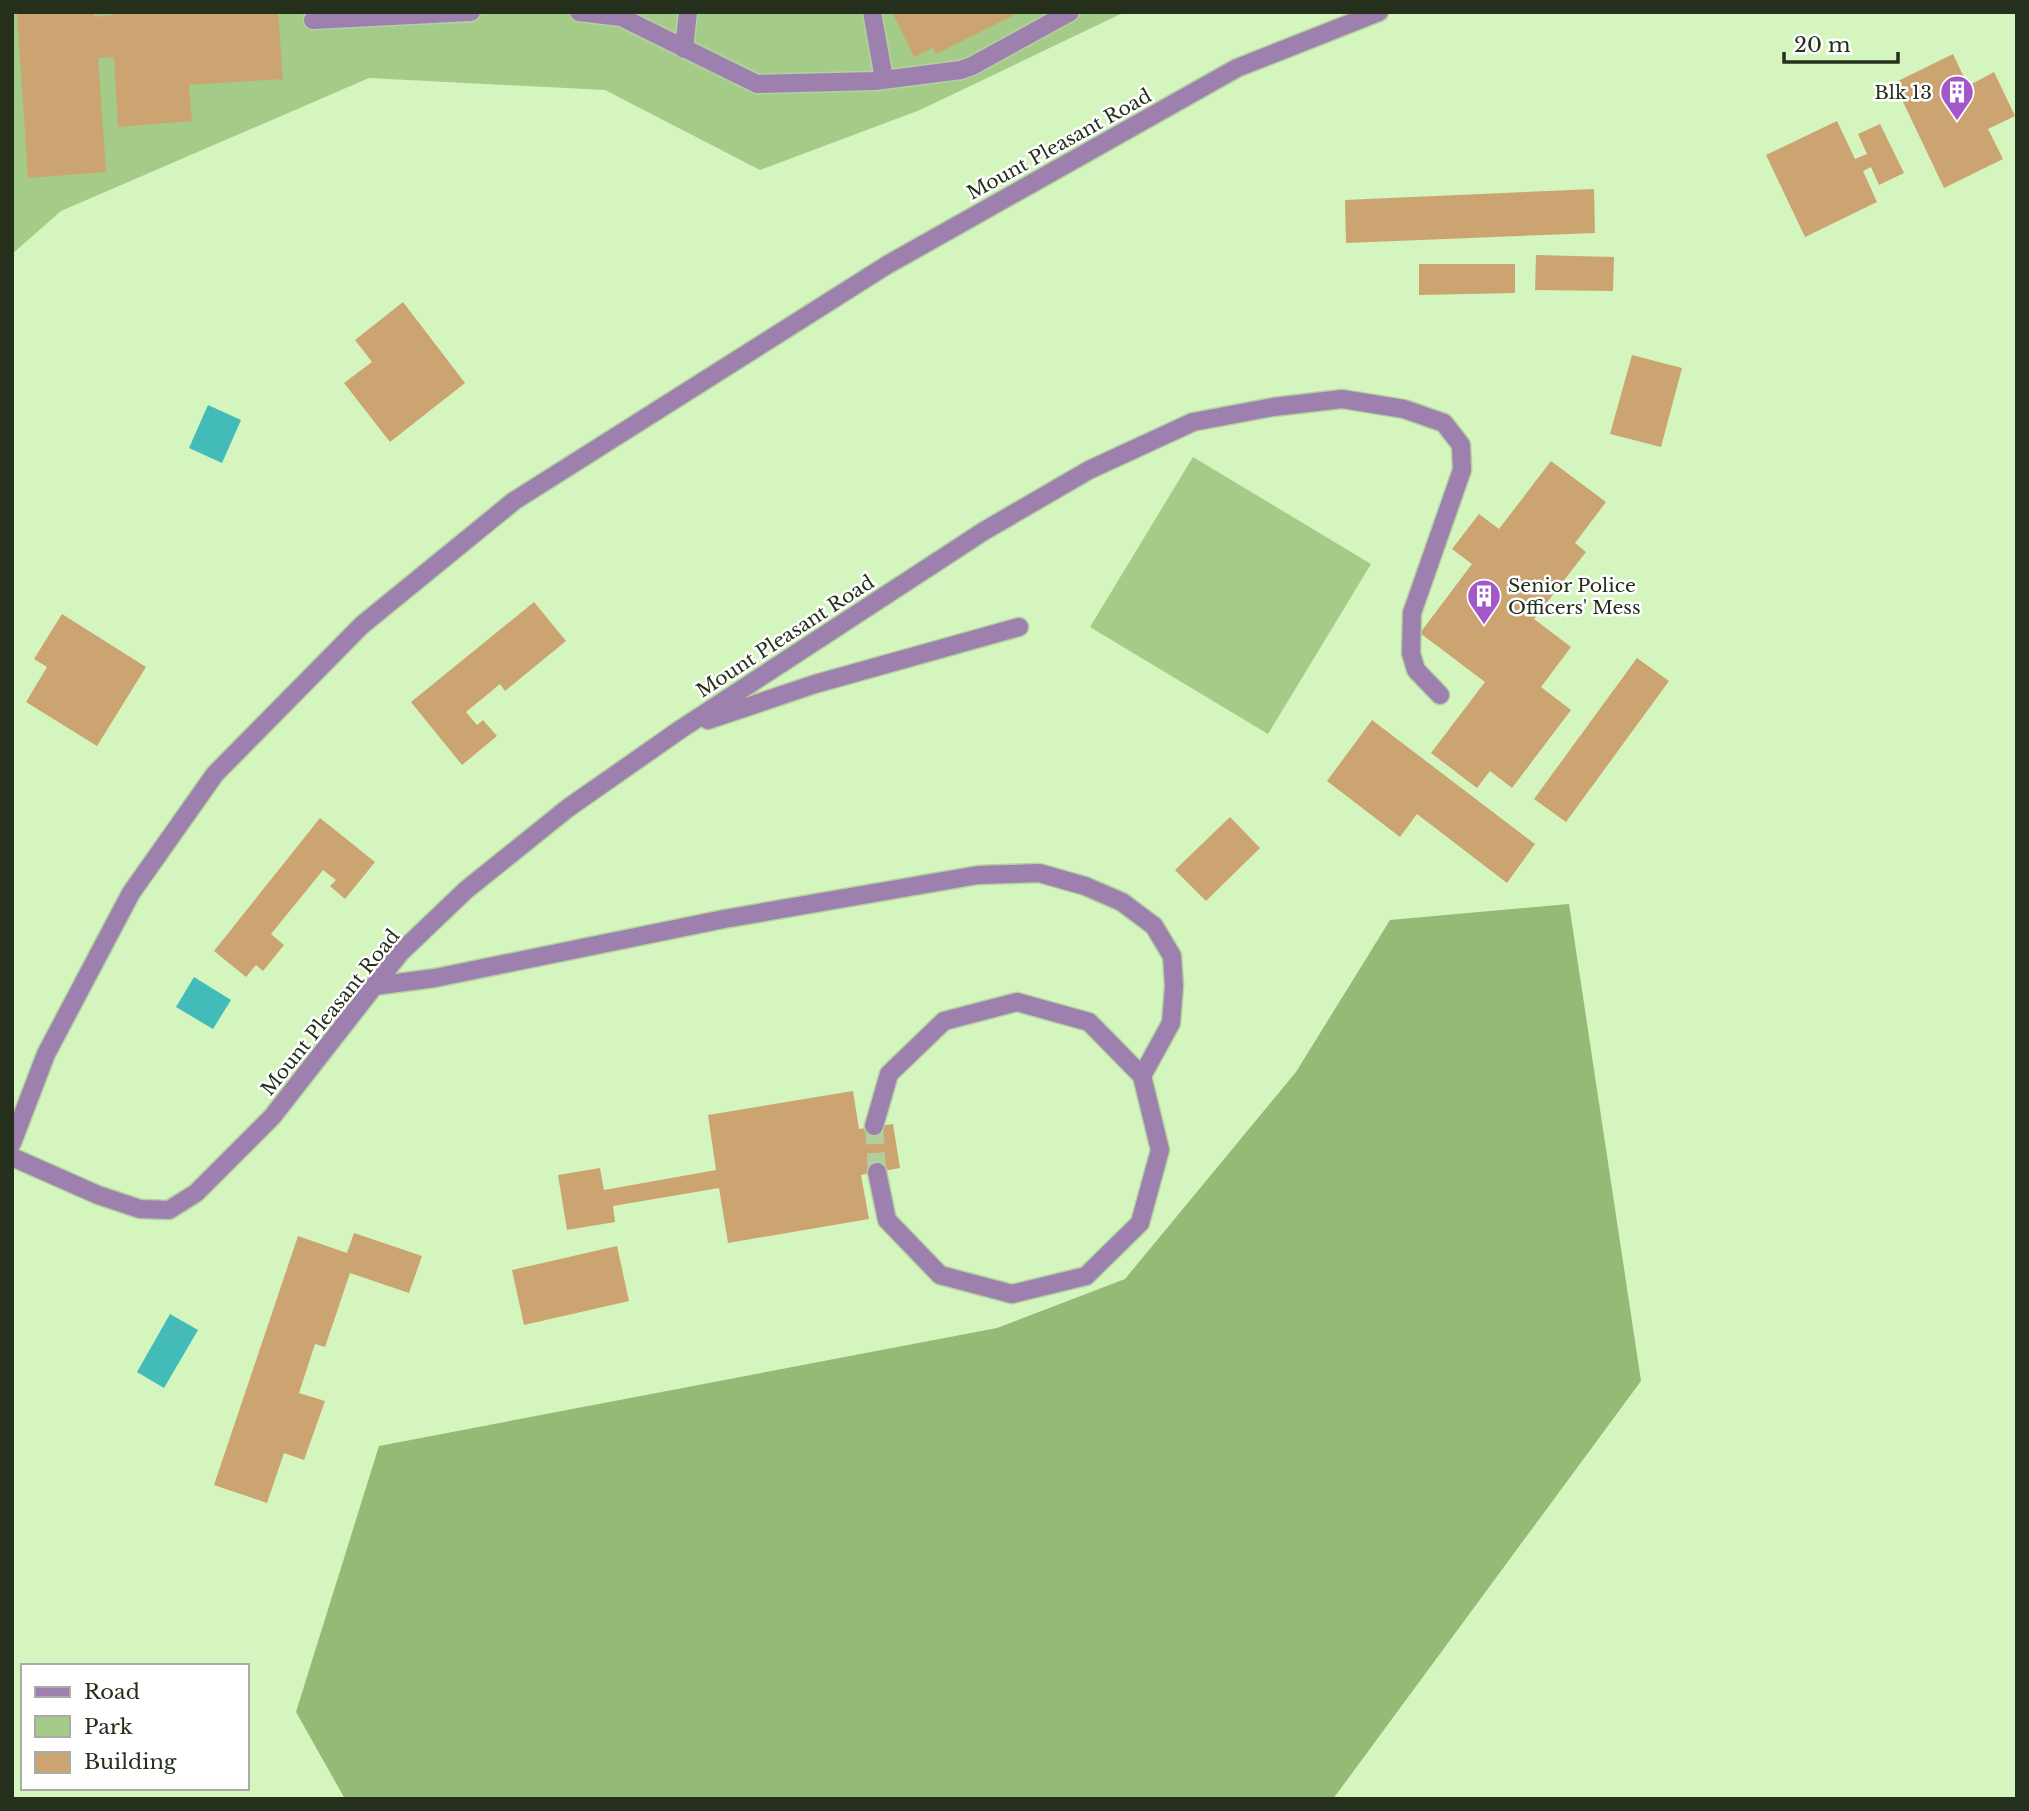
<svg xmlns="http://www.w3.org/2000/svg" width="2029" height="1811" font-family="'Libre Baskerville',serif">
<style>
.green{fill:#a4cb88}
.forest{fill:#93bb75}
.water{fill:#43bcb9}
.building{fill:#cca472}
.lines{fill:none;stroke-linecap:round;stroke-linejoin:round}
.minor-tunnel{stroke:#b1ce9d;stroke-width:18;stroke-dasharray:18 9;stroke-linecap:butt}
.minor-casing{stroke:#b4d2a0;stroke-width:21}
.minor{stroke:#9d80ae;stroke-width:18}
.labels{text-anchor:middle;stroke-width:5;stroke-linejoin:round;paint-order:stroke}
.poi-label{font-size:19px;fill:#24301b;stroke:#fff;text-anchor:end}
.street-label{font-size:19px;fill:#24301b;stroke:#fff}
</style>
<rect width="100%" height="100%" fill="#d4f5bd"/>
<path class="green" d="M12 12H1125L920 110 760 170 605 90 369 78 61 211 12 254Z
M1193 457 1371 564 1268 734 1090 627Z"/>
<path class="forest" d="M1569 904 1641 1381 1333 1799H345L296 1712 379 1446 997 1328 1125 1279 1296 1072 1390 920Z"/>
<path class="water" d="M208 405 241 420 222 463 189 448Z
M194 977 231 1000 213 1029 176 1007Z
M170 1314 198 1330 164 1388 137 1372Z"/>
<path class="building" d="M17 12H94V17L112 15 111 12H278L283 79 189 85 192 121 118 127 114 57 98 58 106 172 28 178Z
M892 12H1020L936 54 933 48 914 57Z
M1953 54 1968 86 1994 72 2015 116 1988 129 2003 159 1944 188 1894 83Z
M1837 121 1855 159 1867 154 1858 134 1880 124 1904 173 1879 185 1871 167 1863 171 1877 202 1805 237 1766 155Z
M1594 189 1595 233 1346 243 1345 200Z
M1536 255 1614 257 1613 291 1535 290Z
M1419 264H1515V293L1419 295Z
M403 302 465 383 390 442 344 383 372 362 355 340Z
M1632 355 1682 368 1661 447 1610 434Z
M1551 461 1606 502 1575 543 1586 552 1534 619 1571 647 1541 687 1571 710 1512 788 1490 771 1477 788 1431 753 1485 682 1420 633 1472 564 1452 549 1479 514 1499 529Z
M534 602 566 641 505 691 500 684 466 712 477 725 483 720 497 736 462 765 411 702Z
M62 614 146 667 97 746 26 702 47 667 34 659Z
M1637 658 1669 681 1566 822 1534 799Z
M1372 720 1535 844 1507 883 1417 814 1400 837 1327 781Z
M1230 817 1260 848 1206 901 1175 870Z
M320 818 375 862 345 899 330 886 336 880 323 870 271 934 284 945 263 971 256 965 246 977 214 951Z
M853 1091 859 1129 893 1124 900 1168 861 1175 869 1219 728 1243 719 1188 613 1206 615 1222 567 1230 558 1175 600 1168 604 1190 716 1170 708 1115Z
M354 1233 422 1256 409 1293 350 1273 325 1347 315 1344 299 1393 325 1401 304 1460 284 1453 267 1503 214 1485 298 1236 347 1253Z
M617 1246 629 1301 524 1325 512 1270Z"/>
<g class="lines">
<path class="minor-tunnel" d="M874 1126 877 1172"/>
<g class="minor-casing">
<path id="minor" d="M579 12 621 17 757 84 875 81 961 70 972 66 1070 12
M872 12 884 79
M313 20 471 12
M684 49 688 12
M708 720 815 684 1019 627
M374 986 435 978 724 919 978 875 1039 873 1085 886 1122 902 1154 926 1172 956 1174 986 1171 1023 1142 1076
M874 1126 889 1074 944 1021 1017 1002 1089 1022 1142 1076 1160 1150 1140 1223 1086 1276 1012 1294 940 1275 887 1220 877 1172
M12 1143 46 1054 131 893 215 774 362 625 514 501 887 265 1237 68 1379 12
M12 1157 98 1195 140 1209 169 1210 196 1193 272 1117 400 953 466 890 568 808 681 729 984 531 1089 470 1193 422 1273 407 1342 399 1404 409 1444 423 1461 445 1462 470 1412 613 1411 653 1416 670 1440 695"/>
</g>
<use href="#minor" class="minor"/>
</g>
<defs>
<g id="building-pin" transform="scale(1.75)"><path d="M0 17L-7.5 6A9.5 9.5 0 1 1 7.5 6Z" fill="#a358ca" stroke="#fff"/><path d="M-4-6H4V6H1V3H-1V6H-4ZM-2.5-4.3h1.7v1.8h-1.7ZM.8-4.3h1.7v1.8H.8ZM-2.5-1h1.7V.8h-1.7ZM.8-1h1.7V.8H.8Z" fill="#fff"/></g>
</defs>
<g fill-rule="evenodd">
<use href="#building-pin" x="1957" y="92"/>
<use href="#building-pin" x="1484" y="596"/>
</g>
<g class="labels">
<g class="poi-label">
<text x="1932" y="99">Blk 13</text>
<text x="1508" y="592" text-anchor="start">Senior Police<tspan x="1508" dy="22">Officers' Mess</tspan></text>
</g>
<g class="street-label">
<text transform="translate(1059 144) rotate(-29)" y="7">Mount Pleasant Road</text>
<text transform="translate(785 636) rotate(-33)" y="7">Mount Pleasant Road</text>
<text transform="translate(330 1012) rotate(-51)" y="7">Mount Pleasant Road</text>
</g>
</g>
<rect width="2029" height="1811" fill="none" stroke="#24301b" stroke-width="28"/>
<rect x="21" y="1664" width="228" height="126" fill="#ffffff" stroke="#a7aca4" stroke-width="2"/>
<rect x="35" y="1687" width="35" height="10" fill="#9d80ae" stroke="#a7aca4" stroke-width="2"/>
<text x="84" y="1699" font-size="21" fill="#24301b">Road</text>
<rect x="35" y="1716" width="35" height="21" fill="#a4cb88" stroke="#a7aca4" stroke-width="2"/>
<text x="84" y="1734" font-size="21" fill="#24301b">Park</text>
<rect x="35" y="1752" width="35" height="21" fill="#cca472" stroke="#a7aca4" stroke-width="2"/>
<text x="84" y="1769" font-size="21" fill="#24301b">Building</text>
<path d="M1784 52v10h114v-10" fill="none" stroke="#24301b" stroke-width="3.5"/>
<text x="1794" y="52" font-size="21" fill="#24301b" stroke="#ffffff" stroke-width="5" paint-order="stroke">20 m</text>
</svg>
